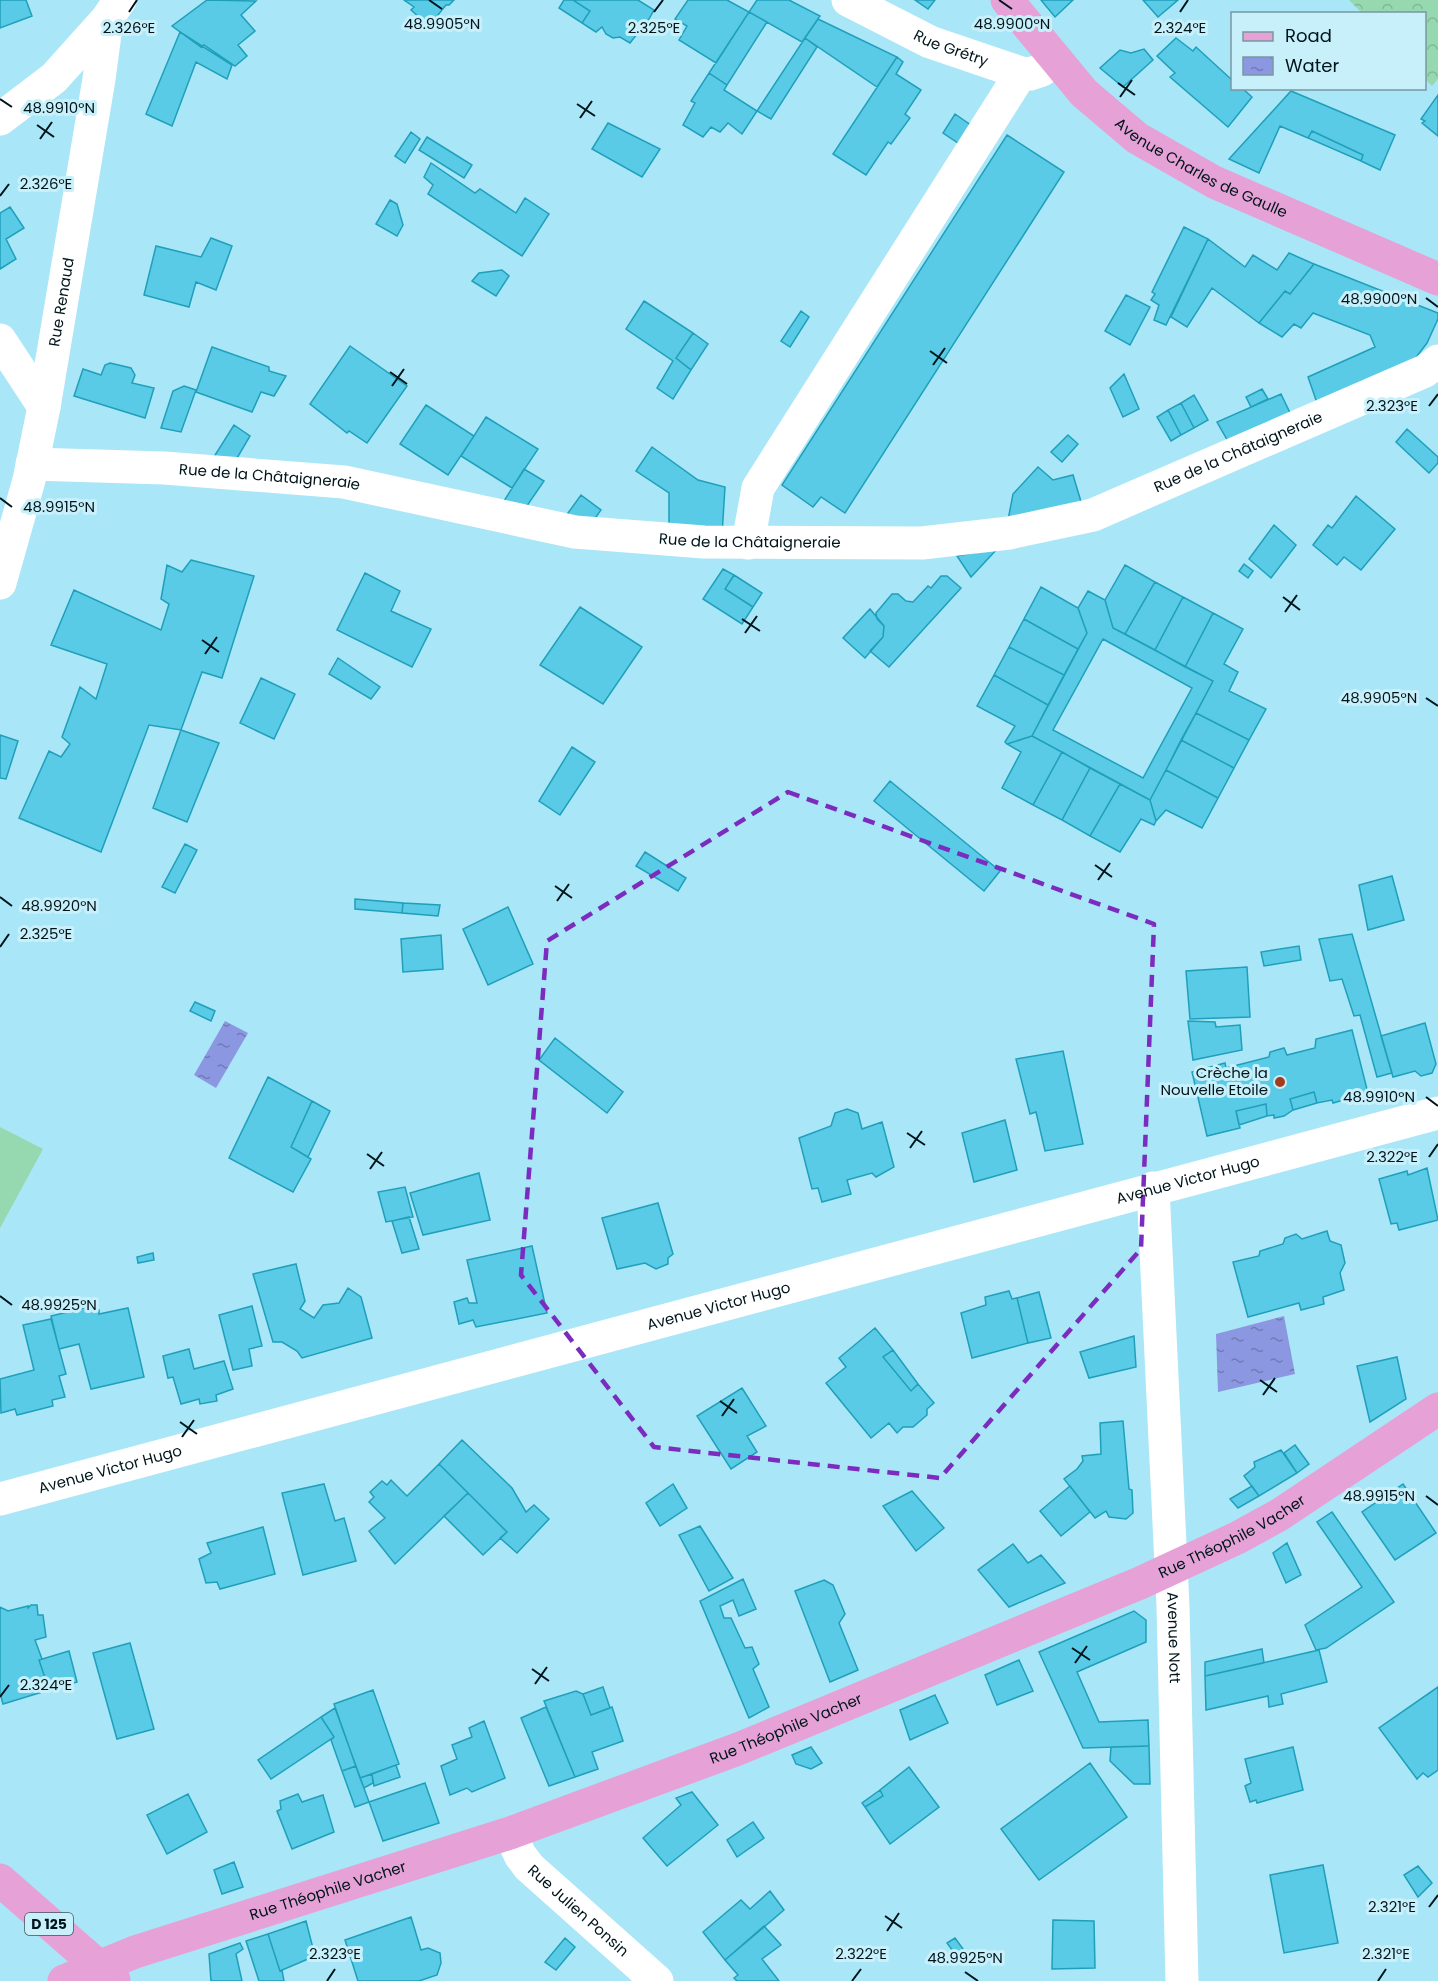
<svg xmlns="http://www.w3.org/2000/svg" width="1438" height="1981" font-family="Poppins,sans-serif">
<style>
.grass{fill:#96d8af}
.forest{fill:url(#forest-crowns)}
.water{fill:url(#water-ripples)}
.building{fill:#59cbe7;stroke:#1f9fba;stroke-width:1.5;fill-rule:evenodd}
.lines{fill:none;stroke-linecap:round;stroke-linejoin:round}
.minor{stroke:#fff;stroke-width:33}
.major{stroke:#e6a1d7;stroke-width:33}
.marked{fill:none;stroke:#7b2cbf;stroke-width:4.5;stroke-dasharray:12 8;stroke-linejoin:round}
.ticks{fill:none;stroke:#00151b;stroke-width:2}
.poi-dot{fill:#a33b1c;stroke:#c8f0fb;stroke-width:2}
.labels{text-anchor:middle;stroke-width:6;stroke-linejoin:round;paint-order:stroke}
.shield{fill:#c8f0fb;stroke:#3c575e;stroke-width:1.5}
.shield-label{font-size:14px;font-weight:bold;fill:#00151b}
.street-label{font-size:15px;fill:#00151b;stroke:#c8f0fb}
.poi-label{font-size:15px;fill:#00151b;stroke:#c8f0fb;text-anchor:end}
.ticks-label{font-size:15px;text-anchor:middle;fill:#00151b;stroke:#c8f0fb;stroke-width:6;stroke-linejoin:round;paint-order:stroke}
</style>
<defs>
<pattern id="forest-crowns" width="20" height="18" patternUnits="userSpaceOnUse" patternTransform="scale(1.5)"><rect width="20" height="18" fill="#96d8af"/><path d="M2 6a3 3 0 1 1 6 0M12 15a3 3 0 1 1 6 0" fill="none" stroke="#80b896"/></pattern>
<pattern id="water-ripples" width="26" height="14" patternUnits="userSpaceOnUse" patternTransform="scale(1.5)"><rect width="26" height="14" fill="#8c97e2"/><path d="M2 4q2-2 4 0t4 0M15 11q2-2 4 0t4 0" fill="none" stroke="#707ab6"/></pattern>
</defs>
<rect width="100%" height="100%" fill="#a9e6f7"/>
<path class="grass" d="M0 1127 43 1149 0 1228Z"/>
<path class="forest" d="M1349 0H1438V79L1432 86 1425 79 1424 14 1362 13Z"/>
<path class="water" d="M225 1021 248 1033 216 1088 194 1075Z
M1284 1316 1295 1374 1218 1392 1216 1334Z"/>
<path class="building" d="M0 0H26L32 16 0 28Z
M207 0 256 1 241 15 255 31 238 45 247 56 235 66 204 45 201 47 172 26Z
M404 0H454L449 5H446L429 26 411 10 414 7Z
M564 0H573L590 11 582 23 559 8Z
M573 0H638L654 10 641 33 637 34 630 43 620 37 613 38 606 34 602 27 596 32 582 23 590 11Z
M688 0H727L749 12 716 63 679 40 687 26 675 19Z
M757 0H789L820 16 802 42 749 12Z
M915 0H935L928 9Z
M1041 0H1073L1055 17Z
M1143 0H1178L1158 17Z
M749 12 767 22 727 85 709 73Z
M818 19 897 57 877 87 805 38Z
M180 32 232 65 227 79 196 62 172 126 146 114Z
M805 38 817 47 771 119 757 111Z
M1176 38 1193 51 1196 47 1232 80V88H1242L1252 97 1228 127 1170 77 1175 73 1157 56Z
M1144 49 1153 60 1123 87 1100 68 1120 50 1131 53Z
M897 57 903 62 896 74 921 90 905 114 910 118 891 144 888 142 866 175 833 154Z
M709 73 727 85 724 90 757 111 742 134 728 123 720 132 711 127 703 137 683 125 695 103 691 101Z
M1291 91 1395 135 1380 170 1361 161 1363 155 1312 131 1308 138 1280 126 1259 173 1229 159Z
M1438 95V136L1422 123 1425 121 1421 119Z
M955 114 975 128 964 147 943 133Z
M608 123 660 149 642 177 592 149Z
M1312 131 1363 155 1361 161 1308 138Z
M411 132 420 139 405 163 395 156Z
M1007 135 1064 172 845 513 821 497 813 507 782 485Z
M427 137 472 165 464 178 419 150Z
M431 163 475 193 480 189 516 213 525 198 549 214 522 256 428 194 433 185 424 177Z
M390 200 397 204 403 225 397 236 376 224Z
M10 207 24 228 6 239 16 259 0 269V213Z
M1184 227 1208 239 1166 325 1154 320 1159 305 1151 300 1155 294 1152 292Z
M211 238 232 246 216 290 196 282 189 307 144 295 156 246 201 257Z
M1208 239 1245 267 1253 255 1277 270 1289 253 1314 264 1290 294 1285 291 1259 323 1212 288 1187 327 1171 317Z
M1314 264 1438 313V319L1427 343 1411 364 1317 403 1308 377 1375 347 1370 335 1313 313 1301 328 1294 324 1282 337 1259 323 1285 291 1290 294Z
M502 270 509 276 496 296 472 281 479 273Z
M1126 295 1150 307 1130 345 1105 331Z
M644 301 693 333 676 358 691 370 673 399 657 388 673 361 626 329Z
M801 311 809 317 790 347 781 341Z
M693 333 708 344 691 370 676 358Z
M350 346 407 386 367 443 349 431 347 433 310 404Z
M212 347 269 367V371L286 376 274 396 261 392 252 412 196 392Z
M110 363 131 368 135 375 132 383 154 388 145 418 74 396 83 369 101 375 105 365Z
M1124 374 1139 409 1123 417 1110 388Z
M184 386 196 390 181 432 161 428 173 391Z
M1262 389 1268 399 1251 407 1246 397Z
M1281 394 1291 415 1229 443 1217 422Z
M1194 395 1208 420 1194 428 1181 403Z
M1181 403 1194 428 1181 435 1168 410Z
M426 405 474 436 448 475 400 444Z
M1168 410 1181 435 1171 441 1157 417Z
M486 417 538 449 512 488 461 456Z
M234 425 250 436 233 465 210 463Z
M1407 429 1438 457V463L1429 473 1396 442Z
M1068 435 1078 444 1062 462 1051 452Z
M652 447 698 480 725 487 722 535 669 524V493L636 471Z
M1038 467 1053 480 1073 475 1082 505 1008 520 1013 494Z
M524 469 544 481 522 513 499 509Z
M581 495 601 510 591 524 563 520Z
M1356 496 1395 529 1361 570 1344 557 1337 565 1313 545 1328 525 1332 528Z
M1274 525 1296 545 1271 578 1249 559Z
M998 548 971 577 957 556Z
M191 560 254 576 222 678 202 672 181 730 149 725 101 852 19 818 49 751 61 757 70 744 62 737 80 687 96 699 107 664 51 645 74 590 161 630 169 604 161 599 167 565 182 572Z
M1244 564 1253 571 1248 578 1239 571Z
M1125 565 1155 582 1125 634 1113 628 1105 600Z
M723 569 734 575 725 589 753 607 742 624 703 599Z
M365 573 400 591 391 611 431 629 412 667 337 630Z
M734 575 762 593 753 607 725 589Z
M941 576H947L961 588 889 667 870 651 883 637 884 626 877 619 876 613 892 594H898L906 601 913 602 928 586 931 588Z
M1155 582 1183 597 1155 650 1125 634Z
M1041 587 1078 608 1087 633 1078 649 1024 619Z
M1088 591 1105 600 1113 628 1213 681 1150 800 1032 736 1087 633 1078 608ZM1103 639 1192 688 1143 778 1053 730Z
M1183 597 1213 613 1185 667 1155 650Z
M580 607 642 647 603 704 540 665Z
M870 609 884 626 883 637 865 658 843 638Z
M1213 613 1243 629 1224 664 1238 672 1229 691 1266 709 1249 740 1196 713 1213 681 1185 667Z
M1024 619 1078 649 1064 675 1009 647Z
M1009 647 1064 675 1048 705 994 675Z
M338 658 380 687 371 699 329 674Z
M994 675 1048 705 1032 736 1007 744 1005 742 1015 726 977 706Z
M261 678 295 694 274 739 240 723Z
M1196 713 1249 740 1234 768 1181 740Z
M181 730 219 743 187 822 153 808Z
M0 735 18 741 6 779 0 778Z
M1032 736 1062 752 1033 805 1002 788 1021 752 1007 744Z
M1181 740 1234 768 1218 798 1166 770Z
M572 747 595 762 560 815 539 801Z
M1062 752 1090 768 1062 820 1033 805Z
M1090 768 1120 784 1090 836 1062 820Z
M1166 770 1218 798 1202 828 1166 810 1156 821 1150 800Z
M890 781 1000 871 984 891 874 801Z
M1120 784 1150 800 1156 821 1154 825 1141 819 1120 852 1090 836Z
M185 844 197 850 175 893 162 887Z
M645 852 686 878 678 891 636 866Z
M1392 876 1404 920 1368 930 1359 885Z
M355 899 403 903 402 913 355 909Z
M403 903 440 905 438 916 402 913Z
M508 907 533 964 488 985 463 929Z
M1352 934 1392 1073 1377 1077 1360 1015 1354 1016 1342 979 1330 981 1319 939Z
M441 935 443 969 403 972 401 939Z
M1299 946 1301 960 1264 966 1261 952Z
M1247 967 1250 1017 1190 1019 1186 971Z
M195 1002 215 1011 211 1021 190 1011Z
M1188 1021 1215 1022 1216 1027 1240 1025 1242 1050 1193 1060Z
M1425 1023 1436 1064 1432 1073 1421 1076 1415 1071 1393 1077 1381 1036Z
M1352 1030 1368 1093 1333 1103 1332 1100 1317 1103 1314 1092 1290 1099 1293 1110 1284 1116 1274 1118V1115L1267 1116 1266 1104 1236 1111 1240 1128 1207 1136 1192 1072 1225 1063 1226 1068 1269 1057 1270 1052 1284 1048 1287 1055 1315 1048 1316 1039Z
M555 1038 623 1092 607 1113 539 1060Z
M1063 1051 1083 1144 1045 1151 1036 1112 1030 1114 1016 1059Z
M268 1077 312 1101 291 1147 311 1159 293 1192 229 1158Z
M1314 1092 1317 1103 1293 1110 1290 1099Z
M312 1101 330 1111 308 1157 291 1147Z
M1266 1104 1267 1116 1239 1125 1236 1111Z
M847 1109 858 1113 862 1129 882 1122 894 1167 876 1177 872 1173 847 1180 851 1194 822 1202 818 1188 812 1189 799 1138 831 1126 835 1113Z
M1005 1120 1017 1170 974 1182 962 1133Z
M1427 1168 1438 1220 1399 1230 1397 1223 1391 1224 1379 1179 1407 1171 1408 1175Z
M479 1173 490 1220 423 1235 410 1193Z
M405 1187 413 1217 386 1222 378 1192Z
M658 1203 673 1254 668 1258V1264L656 1269 645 1263 617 1269 602 1218Z
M409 1217 419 1249 402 1253 392 1221Z
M1327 1231 1330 1241 1341 1245 1345 1263 1340 1273 1344 1290 1323 1297 1324 1304 1301 1310 1299 1303 1248 1317 1233 1262 1259 1256 1260 1251 1283 1244 1285 1238 1296 1234 1302 1239Z
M532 1246 547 1313 476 1327 473 1320 459 1324 454 1302 467 1298 469 1303H477L467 1260Z
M153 1253 154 1260 138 1263 137 1257Z
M296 1264 305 1301 300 1309 314 1318 323 1305 339 1303 348 1288 361 1297 372 1338 302 1358 297 1351 282 1342H273L253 1274Z
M1009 1291 1012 1299 1017 1298 1028 1343 972 1358 961 1313 986 1305 985 1297Z
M1039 1292 1051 1338 1028 1343 1017 1298Z
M252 1306 262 1346 249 1349 252 1366 233 1370 219 1315Z
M88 1307 99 1310V1314L128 1308 144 1377 91 1389 79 1344 59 1349 51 1316Z
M51 1319 66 1374 59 1376 65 1397 52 1400 53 1406 17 1415 15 1409 1 1413 0 1379 34 1370 23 1325Z
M875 1328 893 1350 883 1357 911 1391 918 1384 934 1403 927 1409V1415L913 1427H903L897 1433 889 1423 871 1438 826 1383 846 1367 839 1358Z
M1134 1336 1136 1367 1089 1378 1080 1352Z
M189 1349 194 1369 224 1361 233 1389 216 1395 217 1401 200 1404 199 1399 181 1404 173 1377 168 1378 163 1356Z
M893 1350 918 1384 911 1391 883 1357Z
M1397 1357 1406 1399 1370 1422 1357 1366Z
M742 1388 766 1426 747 1436 757 1452 731 1469 697 1416Z
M1123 1421 1129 1489 1132 1490 1133 1513 1126 1519 1109 1517 1106 1511 1095 1518 1064 1479 1077 1469 1083 1461 1082 1456 1101 1454 1100 1423Z
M462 1440 512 1488 526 1512 534 1505 549 1519 517 1553 500 1538 507 1532 439 1464Z
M1295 1445 1309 1464 1297 1473 1284 1453Z
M1281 1450 1297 1473 1259 1496 1244 1476 1255 1467 1254 1462Z
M439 1464 468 1493 395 1564 369 1531 385 1518 369 1502 374 1497 370 1492 382 1481 387 1485 391 1480 407 1496Z
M324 1484 335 1521 344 1518 356 1561 303 1575 282 1493Z
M673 1484 687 1508 660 1526 646 1503Z
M1403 1484 1436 1533 1395 1560 1362 1512Z
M1070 1486 1090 1512 1061 1536 1040 1511Z
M1252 1486 1259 1496 1238 1508 1230 1499Z
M912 1491 944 1528 916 1551 883 1506Z
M468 1493 507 1532 483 1555 444 1516Z
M1332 1512 1394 1602 1326 1648 1316 1650 1305 1625 1362 1587 1317 1522Z
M700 1526 733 1578 709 1591 679 1535Z
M263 1527 275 1574 220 1589 217 1582 206 1583 199 1559 211 1553 207 1543Z
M1287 1543 1301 1575 1286 1583 1273 1553Z
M1013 1544 1028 1563 1041 1555 1065 1583 1009 1607 978 1570Z
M743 1579 756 1609 739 1616 733 1600 720 1606 724 1618H731L745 1648 752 1647 759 1664 753 1669 769 1707 749 1718 700 1601Z
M824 1580 833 1585 845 1614 839 1623 858 1670 830 1682 795 1591Z
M31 1605H37L38 1615H43L46 1637 35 1640 42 1659 39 1660 49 1690 3 1704 0 1693V1607L8 1611 28 1606V1608Z
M1134 1611 1146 1620V1642L1077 1672 1099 1722 1148 1720 1149 1746 1083 1748 1039 1652Z
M130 1643 154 1729 117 1739 93 1653Z
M1262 1649 1264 1663 1205 1676V1662Z
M1319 1650 1327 1682 1281 1694 1283 1704 1269 1707 1268 1696 1206 1710 1205 1676Z
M69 1651 77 1682 49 1690 39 1660Z
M1019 1660 1033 1691 997 1705 985 1675Z
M603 1687 610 1708 591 1715 583 1694Z
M1438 1687V1770L1428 1777 1423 1773 1417 1779 1379 1728Z
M373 1690 399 1764 360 1778 334 1704Z
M576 1691 583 1694 591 1715 612 1707 623 1741 592 1752 598 1769 575 1777 544 1701Z
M935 1695 948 1723 910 1740 900 1710Z
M546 1707 575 1777 549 1786 521 1718Z
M335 1708 356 1766 342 1771 331 1740 334 1737 321 1717Z
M321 1717 334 1737 271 1779 258 1760Z
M484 1721 505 1778 472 1792 467 1788 450 1795 441 1766 457 1759 452 1745 472 1737 469 1728Z
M1149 1746 1150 1784H1134L1110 1761 1111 1747Z
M811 1747 822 1763 811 1769 796 1764 792 1755Z
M1293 1747 1303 1790 1257 1803 1256 1800 1250 1802 1245 1786 1251 1783 1245 1759Z
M1090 1763 1127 1817 1039 1880 1001 1829Z
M396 1765 400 1777 374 1786 372 1774Z
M356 1766 369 1802 355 1807 342 1771Z
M909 1767 939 1807 890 1844 865 1807 883 1796 880 1790Z
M372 1774 373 1783 364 1788 360 1778Z
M425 1783 439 1823 383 1841 369 1802Z
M880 1790 883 1796 865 1807 862 1803Z
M692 1792 718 1825 667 1866 643 1838 681 1805 676 1798Z
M188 1794 207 1832 167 1854 147 1815Z
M298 1794 302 1802 323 1795 334 1832 292 1849 277 1811 281 1809 280 1801Z
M753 1822 764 1838 737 1857 727 1840Z
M234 1862 243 1887 222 1894 214 1870Z
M1323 1865 1338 1943 1284 1953 1270 1875Z
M1418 1866 1432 1883 1418 1897 1404 1875Z
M770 1891 784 1910 725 1960 703 1932 741 1900 750 1909Z
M411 1917 421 1950 428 1948 440 1953 441 1963 437 1975 419 1981H358L345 1940Z
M1053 1920 1094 1921 1095 1968 1052 1969Z
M306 1921 315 1956 280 1971 268 1934Z
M764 1926 781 1945 762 1959 779 1981H737L734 1978 738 1975 725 1960Z
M268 1934 280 1971 282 1970 284 1981H259L246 1941Z
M565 1938 575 1947 556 1970 545 1962Z
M955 1938 966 1953 958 1958 947 1943Z
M240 1943 243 1949 236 1954 242 1981H211L209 1954Z"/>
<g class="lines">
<g class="minor">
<path id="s1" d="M848 0 930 42 1021 73 1030 74 1042 70"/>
<path d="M0 119 54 78 107 19 120 0"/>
<path d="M0 340 44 407"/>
<path id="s2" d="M32 464 164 468 344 482 575 532 704 542 922 543 1009 533 1093 515 1425 371 1438 361"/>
<path d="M748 543 758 488 1021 73"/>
<path id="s3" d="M0 583 29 480 44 407 99 79 107 19"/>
<path id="s4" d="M1153 1188 1173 1607 1182 1981"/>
<path id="s5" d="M0 1499 1438 1113"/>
<path id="s6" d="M510 1833 520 1855 529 1867 657 1981"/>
</g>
<g class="major">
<path id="s7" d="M1007 0 1084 93 1137 138 1214 182 1438 279"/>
<path d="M0 1880 114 1980"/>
<path id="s8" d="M64 1981 135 1952 510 1833 738 1749 1140 1583 1237 1538 1279 1515 1438 1409"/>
</g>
</g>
<path class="marked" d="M788 792 1154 924 1141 1249 940 1478 654 1447 521 1275 547 941Z"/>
<path class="ticks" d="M429 0 442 9M999 0 1012 9M129 12 137 0M654 12 663 0M1180 12 1188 0M1118 83 1135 95M1120 97 1132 80M0 99 12 107M577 104 595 116M580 118 592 101M37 125 54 137M40 139 52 122M0 196 9 184M1426 298 1438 307M930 351 947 363M933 365 945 348M390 372 407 384M392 386 404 369M1429 406 1438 394M0 498 12 507M1283 597 1300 610M1285 612 1297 595M742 619 760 631M745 633 757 616M202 640 219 652M205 654 217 637M1426 698 1438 706M1095 865 1112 877M1098 880 1110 863M555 886 572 898M0 897 12 906M557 901 569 884M0 947 9 934M1426 1097 1438 1106M907 1133 925 1145M910 1148 922 1131M367 1154 384 1166M1429 1157 1438 1144M370 1169 382 1152M0 1296 12 1305M1260 1380 1277 1392M1263 1395 1275 1378M720 1401 737 1413M722 1416 734 1399M180 1422 197 1434M182 1437 194 1420M1426 1496 1438 1505M1072 1648 1090 1660M1075 1663 1087 1646M532 1669 549 1681M535 1684 547 1667M0 1697 9 1685M1429 1907 1438 1895M885 1916 902 1928M887 1931 899 1913M965 1972 978 1981M327 1981 335 1969M852 1981 861 1969M1378 1981 1386 1969"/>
<circle class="poi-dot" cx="1280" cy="1082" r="6"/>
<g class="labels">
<rect class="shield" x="25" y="1913" width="48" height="22" rx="4.5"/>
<g class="shield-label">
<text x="49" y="1929">D 125</text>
</g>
<g class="street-label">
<text dy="5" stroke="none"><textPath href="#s1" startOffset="114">Rue Grétry</textPath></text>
<text dy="5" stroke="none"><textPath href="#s7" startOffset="261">Avenue Charles de Gaulle</textPath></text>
<text dy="5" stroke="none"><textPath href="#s3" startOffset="288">Rue Renaud</textPath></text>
<text dy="5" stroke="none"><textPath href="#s2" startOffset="1228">Rue de la Châtaigneraie</textPath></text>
<text dy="5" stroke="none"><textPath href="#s2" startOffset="238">Rue de la Châtaigneraie</textPath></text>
<text dy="5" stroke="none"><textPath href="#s2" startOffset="724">Rue de la Châtaigneraie</textPath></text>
<text dy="5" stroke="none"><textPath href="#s5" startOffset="1230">Avenue Victor Hugo</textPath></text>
<text dy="5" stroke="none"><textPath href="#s5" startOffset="744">Avenue Victor Hugo</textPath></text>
<text dy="5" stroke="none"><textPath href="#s5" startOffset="114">Avenue Victor Hugo</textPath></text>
<text dy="5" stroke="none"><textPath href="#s8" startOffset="1251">Rue Théophile Vacher</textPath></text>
<text dy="5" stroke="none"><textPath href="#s4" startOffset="450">Avenue Nott</textPath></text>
<text dy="5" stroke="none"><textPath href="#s8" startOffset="765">Rue Théophile Vacher</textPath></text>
<text dy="5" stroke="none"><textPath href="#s8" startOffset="279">Rue Théophile Vacher</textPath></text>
<text dy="5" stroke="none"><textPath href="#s6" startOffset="105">Rue Julien Ponsin</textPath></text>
</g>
<g class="poi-label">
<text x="1268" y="1078">Crèche la<tspan x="1268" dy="17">Nouvelle Etoile</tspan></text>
</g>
</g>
<g class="ticks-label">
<text x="442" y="29">48.9905°N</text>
<text x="1012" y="29">48.9900°N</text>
<text x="129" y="33">2.326°E</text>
<text x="654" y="33">2.325°E</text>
<text x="1180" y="33">2.324°E</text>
<text x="59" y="113">48.9910°N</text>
<text x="46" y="189">2.326°E</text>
<text x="1379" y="304">48.9900°N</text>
<text x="1392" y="411">2.323°E</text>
<text x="59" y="512">48.9915°N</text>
<text x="1379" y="703">48.9905°N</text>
<text x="59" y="911">48.9920°N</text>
<text x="46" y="939">2.325°E</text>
<text x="1379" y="1102">48.9910°N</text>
<text x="1392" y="1162">2.322°E</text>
<text x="59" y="1310">48.9925°N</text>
<text x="1379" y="1501">48.9915°N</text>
<text x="46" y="1690">2.324°E</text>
<text x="1392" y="1912">2.321°E</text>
<text x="335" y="1959">2.323°E</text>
<text x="861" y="1959">2.322°E</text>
<text x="1386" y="1959">2.321°E</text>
<text x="965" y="1963">48.9925°N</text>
</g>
<rect x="1231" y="12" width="195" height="78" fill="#c8f0fb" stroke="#7898a1" stroke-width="1.5"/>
<rect x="1243" y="32" width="30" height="9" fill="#e6a1d7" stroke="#7898a1" stroke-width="1.5"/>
<text x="1285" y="42" font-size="18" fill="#00151b">Road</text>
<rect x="1243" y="57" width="30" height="18" fill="url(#water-ripples)" stroke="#7898a1" stroke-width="1.5"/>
<text x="1285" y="72" font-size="18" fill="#00151b">Water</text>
</svg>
